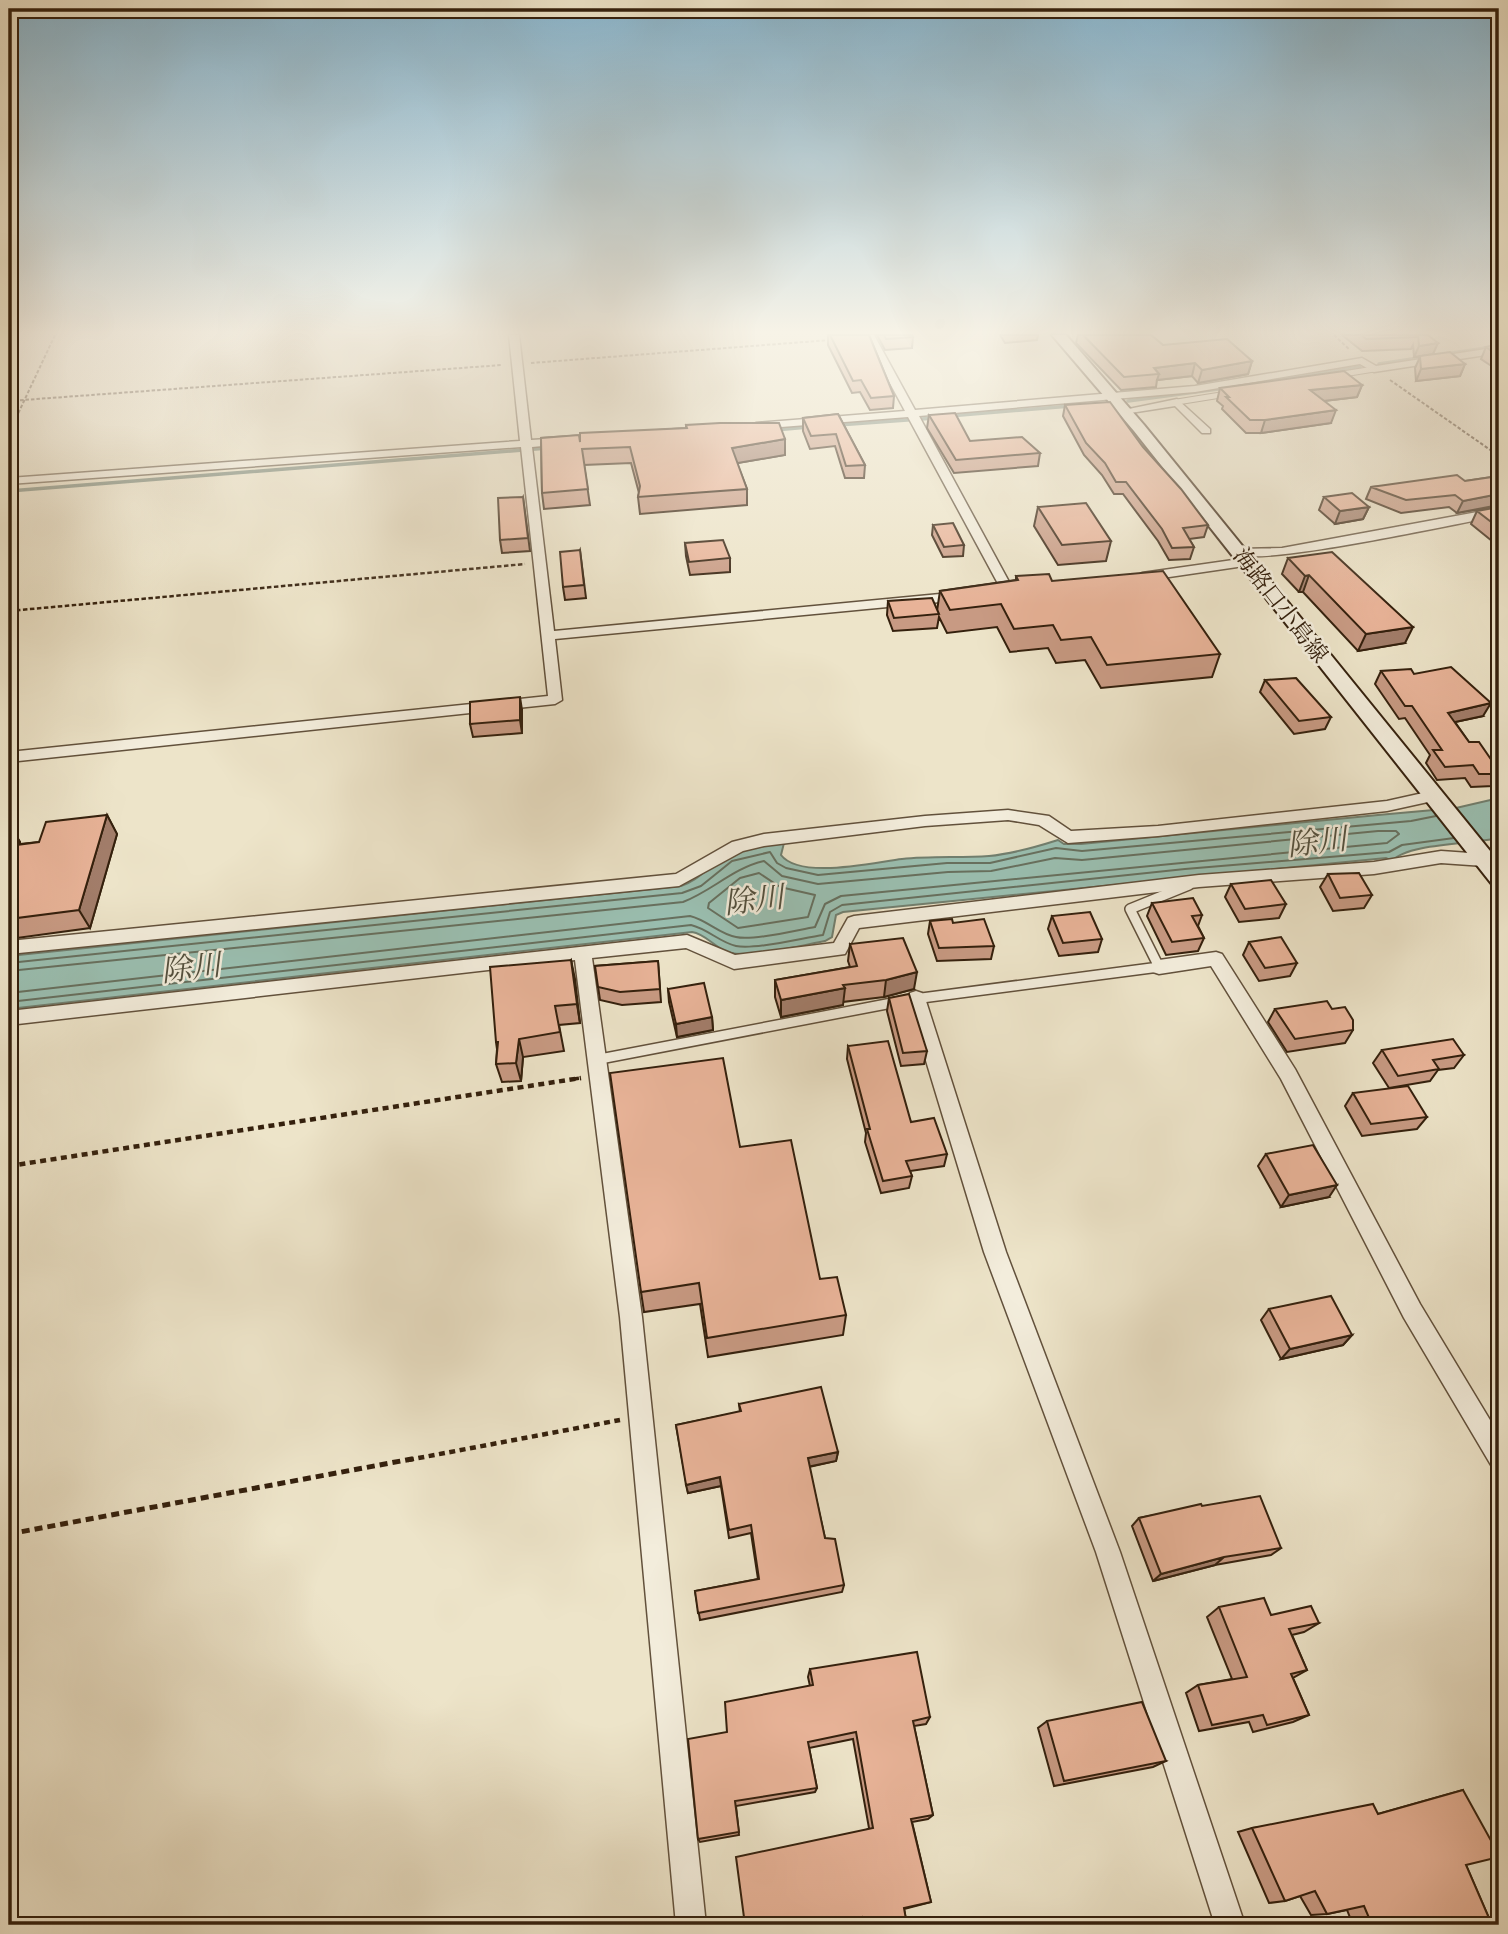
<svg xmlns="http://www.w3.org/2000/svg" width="1508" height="1934" font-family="'IM FELL Great Primer','Noto Serif JP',serif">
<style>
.water{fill:#9abfb1;stroke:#717f6f;stroke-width:2}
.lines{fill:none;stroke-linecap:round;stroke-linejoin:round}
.shore{stroke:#67705f;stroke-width:2}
.stream{stroke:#717f6f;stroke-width:3.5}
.service-far1-casing{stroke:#62513c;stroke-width:7}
.service-casing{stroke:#62513c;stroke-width:12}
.minor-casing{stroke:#62513c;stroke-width:3}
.secondary-casing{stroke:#34200d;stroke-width:4}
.path-far4{stroke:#34200d;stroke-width:2;stroke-dasharray:3.5 2;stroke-linecap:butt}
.path-far3{stroke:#34200d;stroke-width:2.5;stroke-dasharray:4.5 2.5;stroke-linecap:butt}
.path-far2{stroke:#34200d;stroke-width:3.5;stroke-dasharray:5 3.5;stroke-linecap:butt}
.path-far1{stroke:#34200d;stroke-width:4.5;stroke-dasharray:6 4.5;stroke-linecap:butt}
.path{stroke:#34200d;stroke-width:5;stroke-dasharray:8 5;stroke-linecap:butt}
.service-far1{stroke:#f3eddc;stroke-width:5}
.service{stroke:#f3eddc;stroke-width:9}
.minor{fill:#f3eddc;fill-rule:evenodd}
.secondary{fill:#f3eddc;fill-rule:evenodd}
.wall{fill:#c89a83;stroke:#34200d;stroke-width:2}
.shaded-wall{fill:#a27d6a;stroke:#34200d;stroke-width:2}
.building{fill:#e8b398;stroke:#34200d;stroke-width:2}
.labels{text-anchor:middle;stroke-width:5;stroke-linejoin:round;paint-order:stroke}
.far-street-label{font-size:23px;fill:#34200d;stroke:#f3eddc}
.water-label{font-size:30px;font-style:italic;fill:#53503e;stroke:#f3eddc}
</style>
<rect width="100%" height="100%" fill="#ede4c9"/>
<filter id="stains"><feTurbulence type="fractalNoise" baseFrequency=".00286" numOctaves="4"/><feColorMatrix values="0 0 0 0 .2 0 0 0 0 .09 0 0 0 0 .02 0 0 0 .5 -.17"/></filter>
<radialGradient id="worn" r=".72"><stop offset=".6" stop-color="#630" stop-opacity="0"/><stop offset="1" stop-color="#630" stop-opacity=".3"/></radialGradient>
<path class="water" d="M1499 798V838C1474 844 1407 843 1392 861L1386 858 843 912 836 915 832 937 825 941C803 945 750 958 731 953 716 950 707 934 692 932L9 1009V956L681 886C697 881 705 870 718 861 739 849 761 846 784 843L781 855C800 880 875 862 902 859 931 856 960 858 989 856 1012 854 1036 847 1058 840L1064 844H1081L1378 815 1456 808Z"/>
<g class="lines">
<path class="shore" d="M759 873 780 887 815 895 808 917 738 928 708 908 709 903 740 878Z
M9 963 682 893 701 886 732 861 770 852 777 863 786 868 818 875 947 863H990L1056 848 1082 851 1411 821 1436 816
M9 971 683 902C712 891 733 868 764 861L782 876 818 884 948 872 991 871 1055 858 1082 860 1378 831H1396L1399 834 1387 843 841 896 825 904 815 927C797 930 752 941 736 937 719 934 707 920 690 916L9 993
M9 1002 691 925C708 929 719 942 736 946 754 950 802 938 823 935L830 912 842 905 1185 869 1389 852 1402 845 1454 838"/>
<path class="stream" d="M1446 354 1499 346
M1379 364 1425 357
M1275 381 1360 367
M1128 401 1226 388
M949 416 1071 406
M838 425 935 418
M775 430 809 427
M9 491 548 448"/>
<g class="service-far1-casing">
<path id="service-far1" d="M1337 375 1374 369
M1177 402 1227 394"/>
</g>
<g class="service-casing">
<path id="service" d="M914 999 1159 967 1130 909 1189 885
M600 1059 897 1002"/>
</g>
<g class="minor-casing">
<path id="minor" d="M509 335H519L531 440 564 438 569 441 564 444 532 447 554 631 961 592 967 596 961 600 555 639 562 700 555 704 9 762V752L548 696 521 447 9 484V478L520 441Z
M864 335H874L915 410 1195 386 1362 358 1376 366 1499 347V353L1374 372 1360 364 1195 392 919 416 1014 591 1008 595 1002 591 908 417 756 429 751 426 756 423 905 411Z
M1177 399 1210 429V433H1202L1175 406 1124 414 1119 411Z
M1499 508V516C1462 522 1253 569 1234 553L1240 549 1282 548Z
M1247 558 1251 559V565L1142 581 1136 577 1142 573Z
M1432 791 1437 792 1440 796 1437 800 1387 811 1158 836 1068 843 1039 825 1008 820 925 826 764 846 743 851 679 886 9 954V941L676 874 732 842 764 834 925 816 1008 810 1049 816 1071 831 1158 826 1387 801Z
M1499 850V862L1484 866 1441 863 1374 874 1199 887 859 928 845 954 734 969 686 948 592 958 642 1317 706 1925H676L620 1317 575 960 9 1025V1011L687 935 735 955 834 943 848 918 854 916 1199 875 1374 862 1441 851 1484 854Z
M1216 952 1222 954 1295 1069 1420 1304 1499 1435V1469L1491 1465 1404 1318 1281 1079 1211 966 1159 974 1153 972 1150 967 1153 962 1159 960Z
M916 991 922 993 925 998 1006 1252 1120 1552 1245 1925H1215L1096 1552 984 1252 907 998 910 993Z"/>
</g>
<g class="secondary-casing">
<path id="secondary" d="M1052 335H1066L1144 425 1499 862V885L1491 883 1134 431Z"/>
</g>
<path class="path-far4" d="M1334 335 1350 350
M531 363 830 340
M1390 380 1499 456
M9 401 502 365
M9 433 55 335"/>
<path class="path-far3" d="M9 611 525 564"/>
<path class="path-far2" d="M574 1079 581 1078"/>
<path class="path-far1" d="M9 1166 581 1078
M408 1460 620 1420"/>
<path class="path" d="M9 1534 417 1458"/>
<use href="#service-far1" class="service-far1"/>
<use href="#service" class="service"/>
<use href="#minor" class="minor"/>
<use href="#secondary" class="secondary"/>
</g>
<path class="wall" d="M828 335H869L894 396 893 408 870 410 860 392 852 393 828 345Z
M877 335H912L913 337 912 348 885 350Z
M1000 335H1038L1037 340 1005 343Z
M1078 335H1151L1163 345 1252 361 1248 374 1198 383 1192 376 1157 380 1156 387 1121 390 1076 343Z
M1342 335H1428L1433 354 1465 364 1460 376 1416 381 1415 368 1420 357H1414L1413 345 1411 349 1362 351Z
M1499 345V371L1481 359 1486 347Z
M1362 385 1357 397 1324 401 1331 423 1261 433H1246L1222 409 1223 406 1217 401 1220 388Z
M1065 405 1143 447 1208 525 1204 537 1189 539 1194 547 1190 559 1169 560 1158 541 1123 494H1114L1102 475 1084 455 1063 416Z
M838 414 865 465 864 478H845L835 446 810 449 803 431V418Z
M929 415 970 441 1040 453 1038 466 954 473 927 428Z
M686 425 785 439V455L737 463 747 489V505L640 514 638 497 639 493 631 463 584 465 590 505 544 509 542 493 541 438 686 428Z
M1499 476V506L1457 513 1449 507 1401 513 1366 499 1371 487 1465 481Z
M523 497 530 551 502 553 500 540Z
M1324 497 1369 507 1363 519 1335 524 1319 510Z
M1038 507 1111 541 1106 561 1058 565 1034 526Z
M1499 507V541H1492L1471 524 1477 511Z
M933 525 964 545 963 556 943 557 932 535Z
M685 543 730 558V572L690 575 686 556Z
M580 550 586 598 565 600 563 587Z
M1288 558 1405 643 1358 651 1303 592H1299L1282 574Z
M1016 576 1052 581 1220 654 1212 677 1101 688 1085 660 1056 663 1048 648 1010 652 997 627 947 633 939 617 937 628 893 631 887 615 888 601 937 611 940 591 1016 580Z
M1381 671 1414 674 1483 716 1455 722 1469 742 1499 771V776L1493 786 1471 787 1465 778 1437 780 1426 763 1430 755 1405 718 1399 719 1375 684Z
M1265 680 1331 717 1325 729 1294 734 1260 692Z
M522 710V733L473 737 470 724Z
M107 815 117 834 90 928 17 938 9 926V824L20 842V844L39 842Z
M1328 874 1372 895 1364 908 1333 911 1320 887Z
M1231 884 1286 904 1279 918 1239 922 1225 897Z
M1152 903 1202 915 1198 926 1204 938 1198 951 1166 955 1147 916Z
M1052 916 1102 939 1098 952 1059 956 1048 929Z
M930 921 953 923 994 946 991 959 937 961 928 934Z
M1249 942 1297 963 1290 976 1259 981 1243 955Z
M850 944 914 989 884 997 843 1002V1005L781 1017 775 997V980L850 967 848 961Z
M571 960 580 1023 559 1025 564 1051 523 1057 521 1081 502 1082 496 1064 497 1049 496 1042Z
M658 961 661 1002 622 1005 600 1000 595 966Z
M668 989 712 1017 713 1030 677 1037 669 1002Z
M889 998 927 1051 924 1064 901 1066 887 1011Z
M1275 1009H1332L1353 1030 1345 1043 1287 1052 1268 1022Z
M848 1046 911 1122 947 1154 944 1166 910 1171 912 1176 909 1188 881 1193 865 1142 866 1133 847 1059Z
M1382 1050 1464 1055 1454 1068 1438 1070 1430 1081 1389 1088 1373 1063Z
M1353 1093 1427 1117 1417 1129 1362 1136 1345 1106Z
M740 1147 820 1279 846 1315 843 1335 708 1357 700 1304 644 1312 641 1292Z
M1266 1154 1329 1197 1281 1207 1258 1166Z
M1269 1309 1352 1335 1343 1345 1281 1359 1261 1320Z
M739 1404 838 1452 836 1461 809 1467 825 1538 844 1585 842 1592 700 1620 695 1591 758 1579 751 1533 729 1538 721 1486 688 1493 676 1425 740 1412Z
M1202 1506 1281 1548 1271 1555 1215 1565 1153 1581 1132 1526 1139 1518Z
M1219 1607 1319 1623 1304 1632 1292 1635 1307 1670 1293 1678 1309 1715 1293 1722 1253 1732 1249 1722 1199 1731 1186 1693 1198 1685 1232 1679 1207 1617Z
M810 1669 930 1717 926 1724 914 1726 933 1815 928 1819 912 1822 931 1902 904 1909 907 1925H860L859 1918 824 1925H745L869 1828 853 1739 809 1748 817 1788 815 1792 736 1806 739 1835 700 1842 698 1839 727 1732 810 1686 808 1677Z
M1047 1721 1166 1761 1153 1767 1054 1786 1038 1728Z
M1463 1790 1466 1865 1492 1925H1353L1347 1910 1327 1914 1311 1915 1300 1896 1285 1901 1269 1903 1238 1832 1252 1828 1378 1814Z"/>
<path class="shaded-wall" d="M1438 343 1433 354 1414 357 1419 346Z
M1252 361 1248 374 1198 383 1202 370Z
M1195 363 1192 376 1157 380 1159 374 1154 368Z
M1465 364 1460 376 1416 381 1421 369Z
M1362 385 1357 397 1306 403 1310 390Z
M1336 410 1331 423 1261 433 1265 420Z
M785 439V455L732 464V448Z
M1499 494V505L1457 513 1463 501Z
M1369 507 1363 519 1335 524 1340 511Z
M1309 575 1303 592H1299L1305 576Z
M1413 627 1405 643 1358 651 1366 634Z
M520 697 522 710V733L520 720Z
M1491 703 1483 716 1441 725 1448 713Z
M107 815 117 834 90 928 79 910Z
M9 824 20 842 21 864 9 846Z
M571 960 575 979 580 1023 577 1004Z
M917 972 914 989 884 997 886 980Z
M845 988 843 1005 781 1017V1000Z
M712 1017 713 1030 677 1037 676 1024Z
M519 1039 523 1057 521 1081 516 1063Z
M1337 1185 1329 1197 1281 1207 1289 1195Z
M1352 1335 1343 1345 1281 1359 1290 1349Z
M838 1452 836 1461 807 1467 808 1458Z
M720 1477 721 1486 688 1493 686 1485Z
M1224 1557 1215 1565 1153 1581 1161 1574Z"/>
<path class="building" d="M830 335H869L894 396 871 398 861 380 853 381Z
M884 335H912L913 337 886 339Z
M1083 335H1151L1163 345 1227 339 1252 361 1202 370 1195 363 1154 368 1159 374 1124 377Z
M1361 335H1413L1416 337 1366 339Z
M1418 335H1428L1438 343 1419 346Z
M1499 345V356L1486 347Z
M1450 352 1465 364 1421 369 1420 356Z
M1344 371 1362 385 1310 390 1336 410 1265 420H1250L1226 397H1229L1220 388Z
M1110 402 1143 447 1181 489 1208 525 1183 528 1194 547 1172 548 1162 529 1126 482H1116L1105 463 1086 443 1065 405Z
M955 413 970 441 1022 437 1040 453 956 460 929 415Z
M838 414 865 465 846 466 836 434 811 436 803 418Z
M720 423H779L785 439 732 448 747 489 638 497 640 486 630 447 582 449 588 489 542 493 541 438 579 435 580 442V433L687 428 686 425Z
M1457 475 1465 481 1499 476V494L1463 501 1455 495 1406 500 1371 487Z
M1352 493 1369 507 1340 511 1324 497Z
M523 497 528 538 500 540 498 498Z
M1086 503 1111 541 1062 545 1038 507Z
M1499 507V528L1477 511Z
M953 523 964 545 944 547 933 525Z
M723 540 730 558 689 562 685 543Z
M580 550 584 585 563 587 560 552Z
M1332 552 1413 627 1366 634 1309 575 1305 576 1288 558Z
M1163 571 1220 654 1107 665 1091 637 1061 640 1053 625 1014 629 1001 604 950 610 940 591 1018 580 1016 576 1049 574 1052 581Z
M932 598 939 614 894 618 888 601Z
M1451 667 1491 703 1448 713 1469 742H1479L1499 771V774H1479L1473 765 1445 767 1433 750H1442L1412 706H1405L1381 671 1411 669 1414 674Z
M1296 678 1331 717 1299 721 1265 680Z
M520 697V720L470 724V702Z
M107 815 79 910 9 919V846L39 842 46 822Z
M1359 873 1372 895 1340 898 1328 874Z
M1271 880 1286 904 1245 909 1231 884Z
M1193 898 1202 915 1192 916 1204 938 1172 942 1152 903Z
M1090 912 1102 939 1063 943 1052 916Z
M952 919 953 923 984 919 994 946 939 948 930 921Z
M1281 937 1297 963 1265 968 1249 942Z
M903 938 917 972 886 980 843 985 845 988 781 1000 775 980 857 966 850 944Z
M571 960 577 1004 555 1006 560 1032 519 1039 516 1063 496 1064 498 1042H496L490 967Z
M658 961 660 989 620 992 598 987 595 966Z
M704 983 712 1017 676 1024 668 989Z
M909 994 927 1051 903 1053 889 998Z
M1327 1001 1332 1009 1345 1007 1353 1020V1030L1295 1039 1275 1009Z
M1453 1039 1464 1055 1433 1060 1439 1069 1398 1076 1382 1050Z
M888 1041 911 1122 934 1118 947 1154 906 1161 912 1176 883 1181 867 1129H870L848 1046Z
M723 1058 740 1147 791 1140 820 1279 837 1277 846 1315 707 1338 699 1283 641 1292 610 1073Z
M1408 1086 1427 1117 1371 1124 1353 1093Z
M1313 1145 1337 1185 1289 1195 1266 1154Z
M1331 1296 1352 1335 1290 1349 1269 1309Z
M821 1387 838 1452 808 1458 825 1538 835 1539 844 1585 698 1613 695 1591 759 1579 751 1525 729 1530 720 1477 686 1485 676 1425 741 1411 739 1404Z
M1260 1496 1281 1548 1224 1557 1161 1574 1139 1518 1201 1504 1202 1506Z
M1264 1598 1271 1615 1311 1606 1319 1623 1289 1629 1307 1670 1291 1674 1309 1715 1267 1725 1263 1715 1212 1725 1198 1685 1247 1677 1219 1607Z
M917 1652 930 1717 913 1721 933 1815 911 1819 931 1902 904 1908 907 1925H863L862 1917 821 1925H745L736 1857 873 1828 856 1732 808 1742 817 1788 735 1801 739 1832 698 1839 688 1739 727 1732 725 1702 813 1685 810 1669Z
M1142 1702 1166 1761 1064 1781 1047 1721Z
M1463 1790 1499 1855V1857L1466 1865 1492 1925H1372L1364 1906 1327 1914 1315 1891 1285 1901 1252 1828 1373 1804 1378 1814Z"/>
<linearGradient id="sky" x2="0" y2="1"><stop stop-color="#89b8d2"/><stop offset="0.55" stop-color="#f7f3e7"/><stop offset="1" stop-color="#f7f3e7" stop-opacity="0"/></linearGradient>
<rect width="1508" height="605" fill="url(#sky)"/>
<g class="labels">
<g class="far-street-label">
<text transform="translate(1281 605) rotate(52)" y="8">海路口小島線</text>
</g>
<g class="water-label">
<text transform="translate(1317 842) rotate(-7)" y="10">除川</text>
<text transform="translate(754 900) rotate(-7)" y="10">除川</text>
<text transform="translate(191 968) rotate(-7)" y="10">除川</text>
</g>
</g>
<rect width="1508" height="1934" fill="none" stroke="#ede4c9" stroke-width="35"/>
<rect x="10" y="10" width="1487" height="1913" fill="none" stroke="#34200d" stroke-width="3.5"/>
<rect x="18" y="18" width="1473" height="1899" fill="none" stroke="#34200d" stroke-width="2"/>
<rect width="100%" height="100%" filter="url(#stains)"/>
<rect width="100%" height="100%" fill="url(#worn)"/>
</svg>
